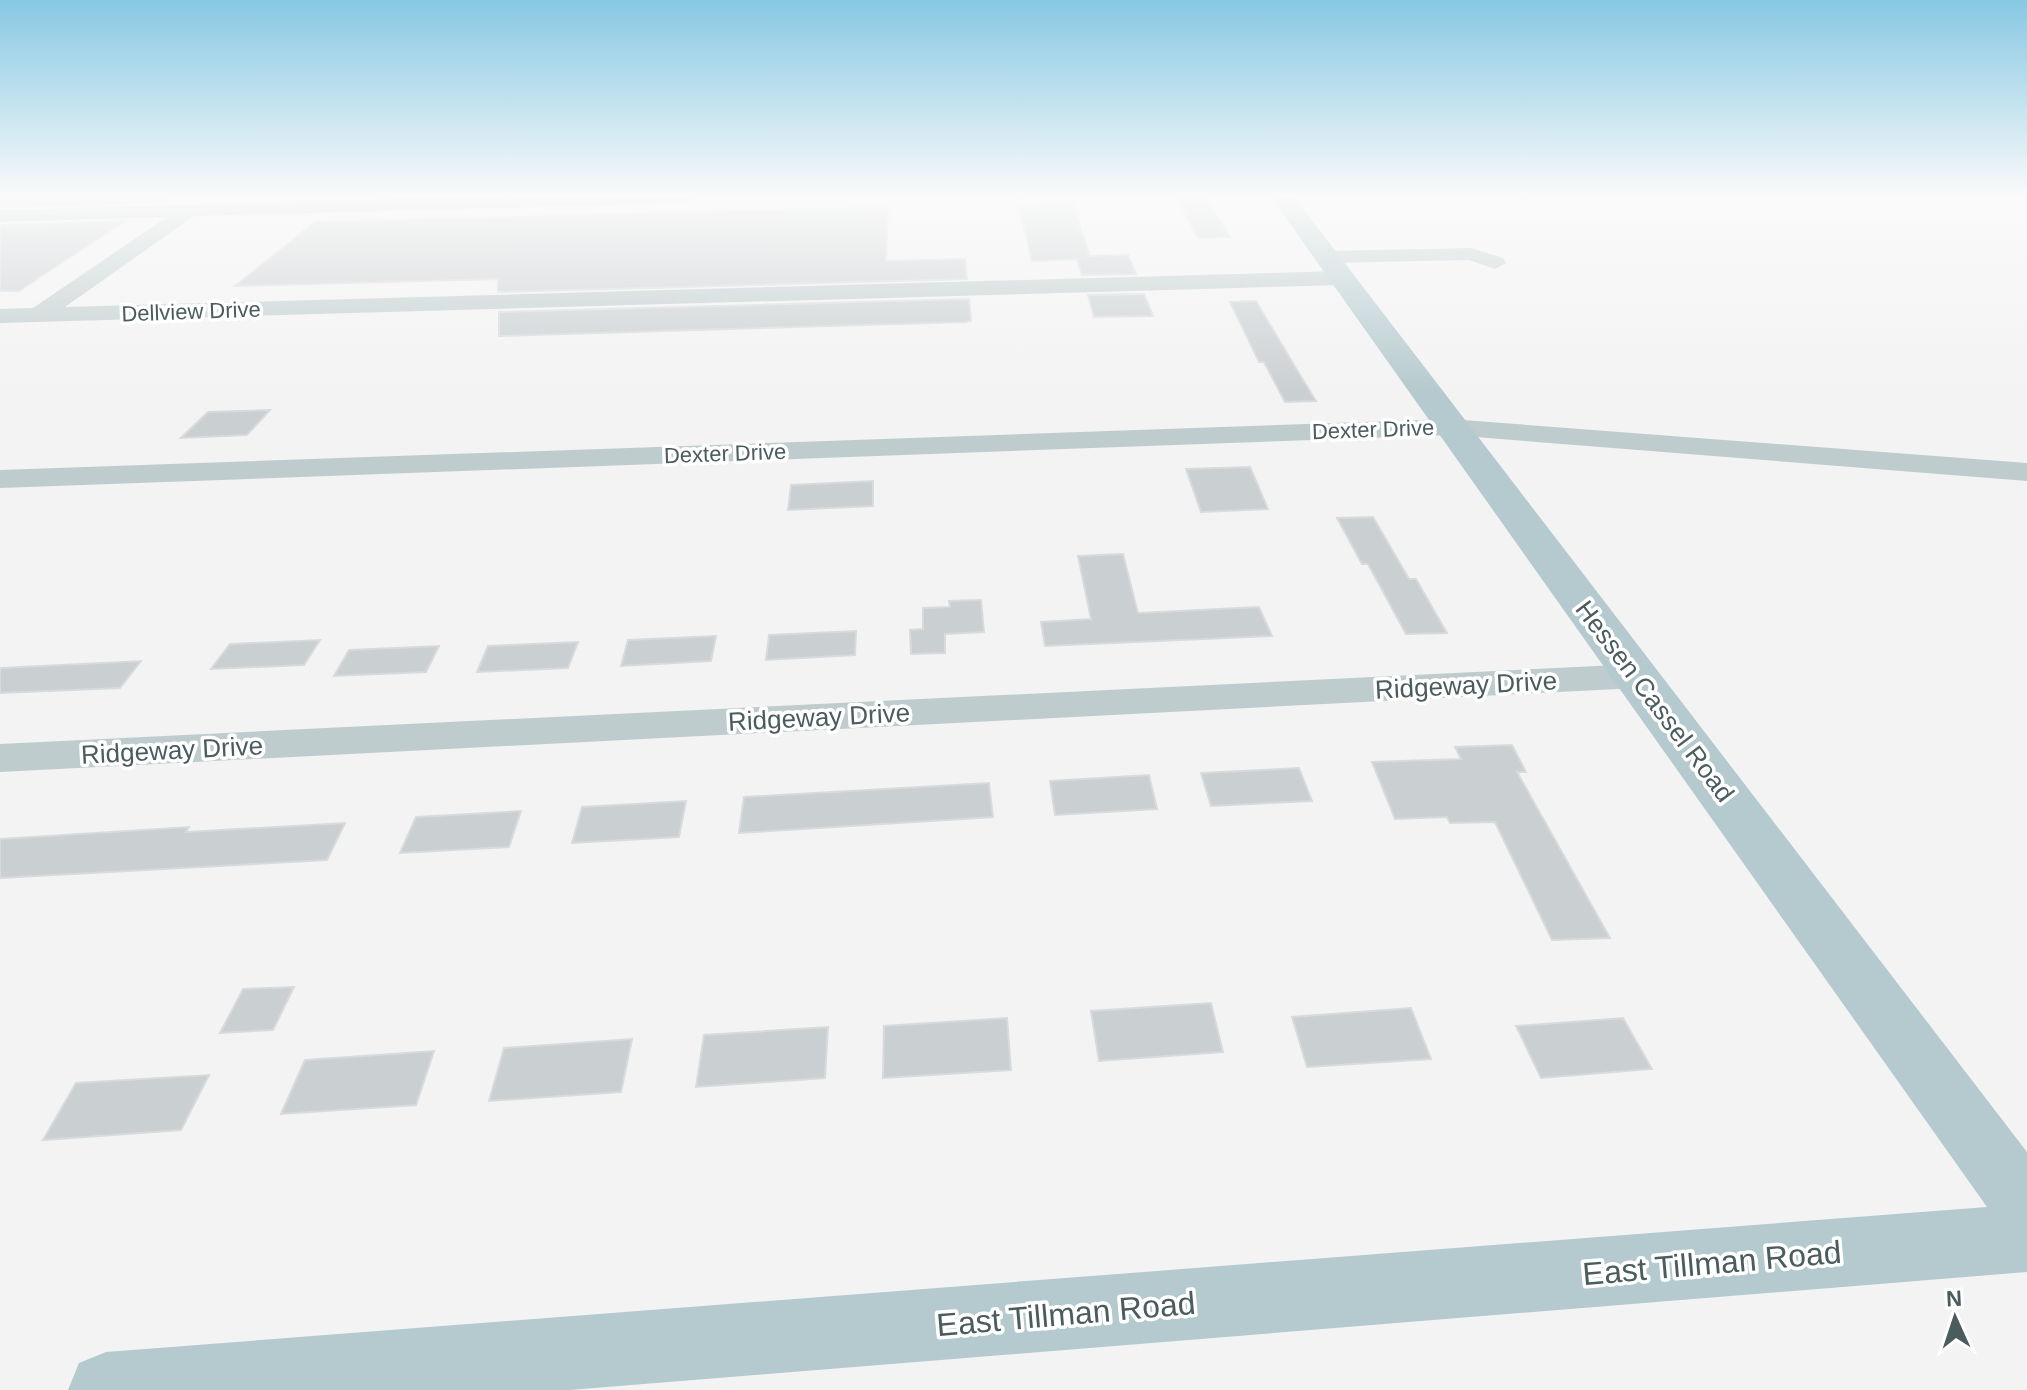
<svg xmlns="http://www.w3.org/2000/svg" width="2027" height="1390" font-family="Arial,sans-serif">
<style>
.building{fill:#cacfd1;stroke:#d7dbdd;stroke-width:2}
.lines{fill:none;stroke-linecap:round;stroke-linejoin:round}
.minor{fill:#bfcccd;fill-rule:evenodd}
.major{fill:#b5cace;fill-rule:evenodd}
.labels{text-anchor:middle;stroke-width:7;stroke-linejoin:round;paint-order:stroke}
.far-street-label{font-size:22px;fill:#4b5c5e;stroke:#fff}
.street-label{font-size:26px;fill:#4b5c5e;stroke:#fff}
.near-street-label{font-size:32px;fill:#4b5c5e;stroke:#fff}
</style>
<rect width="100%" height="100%" fill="#f4f3f3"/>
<path class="building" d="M0 197H162L153 203 0 207Z
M1207 199 1230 237 1198 238 1178 200Z
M1072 203 1090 256 1128 255 1136 274 1082 275 1077 259 1032 261 1019 207Z
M888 207 886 261 965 259 967 279 498 292V279L235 286 315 222Z
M125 221 19 291H0V225Z
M1144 294 1153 316 1094 317 1088 295Z
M969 299 971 321 965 322 499 336V312Z
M1256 301 1297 370 1316 401 1285 402 1264 362H1259L1230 302Z
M270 410 247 435 181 438 208 412Z
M1250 467 1268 509 1201 512 1186 469Z
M873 481V506L788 510 791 485Z
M1373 517 1409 579H1416L1447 633 1406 634 1368 564H1362L1337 518Z
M1123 554 1138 613 1259 607 1272 636 1045 646 1041 622 1091 619 1078 556Z
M981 600 984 632 945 634V653L911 654 910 630 923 629V608L950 607 949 601Z
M856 631 855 655 766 660 769 635Z
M716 636 711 661 621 666 628 640Z
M320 640 304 665 211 669 230 644Z
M578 642 568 668 477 672 488 646Z
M439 646 426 672 334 676 349 650Z
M141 661 120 688 0 693V668Z
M1512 745 1526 772H1517L1610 938 1552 940 1495 822 1450 823 1447 817 1395 819 1372 762 1461 759 1455 747Z
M1299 768 1312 801 1211 806 1201 773Z
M1149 775 1157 809 1055 815 1050 781Z
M989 783 993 817 739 833 744 797Z
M686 801 679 837 572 843 582 807Z
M521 811 509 847 400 853 416 817Z
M345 823 327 860 0 878V839L189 827 186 832Z
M294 987 273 1030 220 1033 243 989Z
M1211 1003 1223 1052 1099 1061 1091 1011Z
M1411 1008 1431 1059 1307 1067 1292 1017Z
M1007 1018 1011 1070 883 1078 884 1026Z
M1623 1018 1652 1069 1541 1078 1516 1026Z
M828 1027 825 1078 696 1087 704 1035Z
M632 1039 621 1092 489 1101 504 1048Z
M434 1051 416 1105 281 1114 305 1060Z
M209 1075 181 1130 43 1140 76 1083Z"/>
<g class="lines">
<path class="minor" d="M468 197H697L688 203 194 216 65 307 1341 271 1352 278 1341 285 0 323V309L33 308 167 217 0 222V210Z
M1471 248 1503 258 1506 263 1495 269 1469 260 1326 263 1315 257 1326 251Z
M1450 419 2027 463V481L1450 435 0 488V470Z
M1638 664 1651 668 1657 676 1651 684 1638 688 0 772V744Z"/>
<path class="major" d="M1271 197H1294L2027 1152V1272L570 1390H68L79 1363 106 1352 1987 1207Z"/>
</g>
<linearGradient id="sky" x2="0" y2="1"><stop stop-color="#87c8e3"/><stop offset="0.5" stop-color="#fafafa"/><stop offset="1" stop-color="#fafafa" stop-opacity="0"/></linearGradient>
<rect width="2027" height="392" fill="url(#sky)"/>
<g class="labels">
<g class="far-street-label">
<text transform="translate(191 311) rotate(-2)" y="8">Dellview Drive</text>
<text transform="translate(1373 429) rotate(-2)" y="8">Dexter Drive</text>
<text transform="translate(725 453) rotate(-2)" y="8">Dexter Drive</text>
</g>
<g class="street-label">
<text transform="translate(1466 685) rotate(-3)" y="9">Ridgeway Drive</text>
<text transform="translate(1655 701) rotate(53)" y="9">Hessen Cassel Road</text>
<text transform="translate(819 717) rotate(-3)" y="9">Ridgeway Drive</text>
<text transform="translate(172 750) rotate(-3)" y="9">Ridgeway Drive</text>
</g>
<g class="near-street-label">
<text transform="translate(1712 1263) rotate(-5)" y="11">East Tillman Road</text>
<text transform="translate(1066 1314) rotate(-5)" y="11">East Tillman Road</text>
</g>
</g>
<g transform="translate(1955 1318) rotate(357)" stroke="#ffffff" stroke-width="6" paint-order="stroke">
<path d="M0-6L14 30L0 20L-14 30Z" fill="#4b5c5e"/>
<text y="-12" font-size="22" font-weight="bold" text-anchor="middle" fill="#4b5c5e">N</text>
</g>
</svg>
